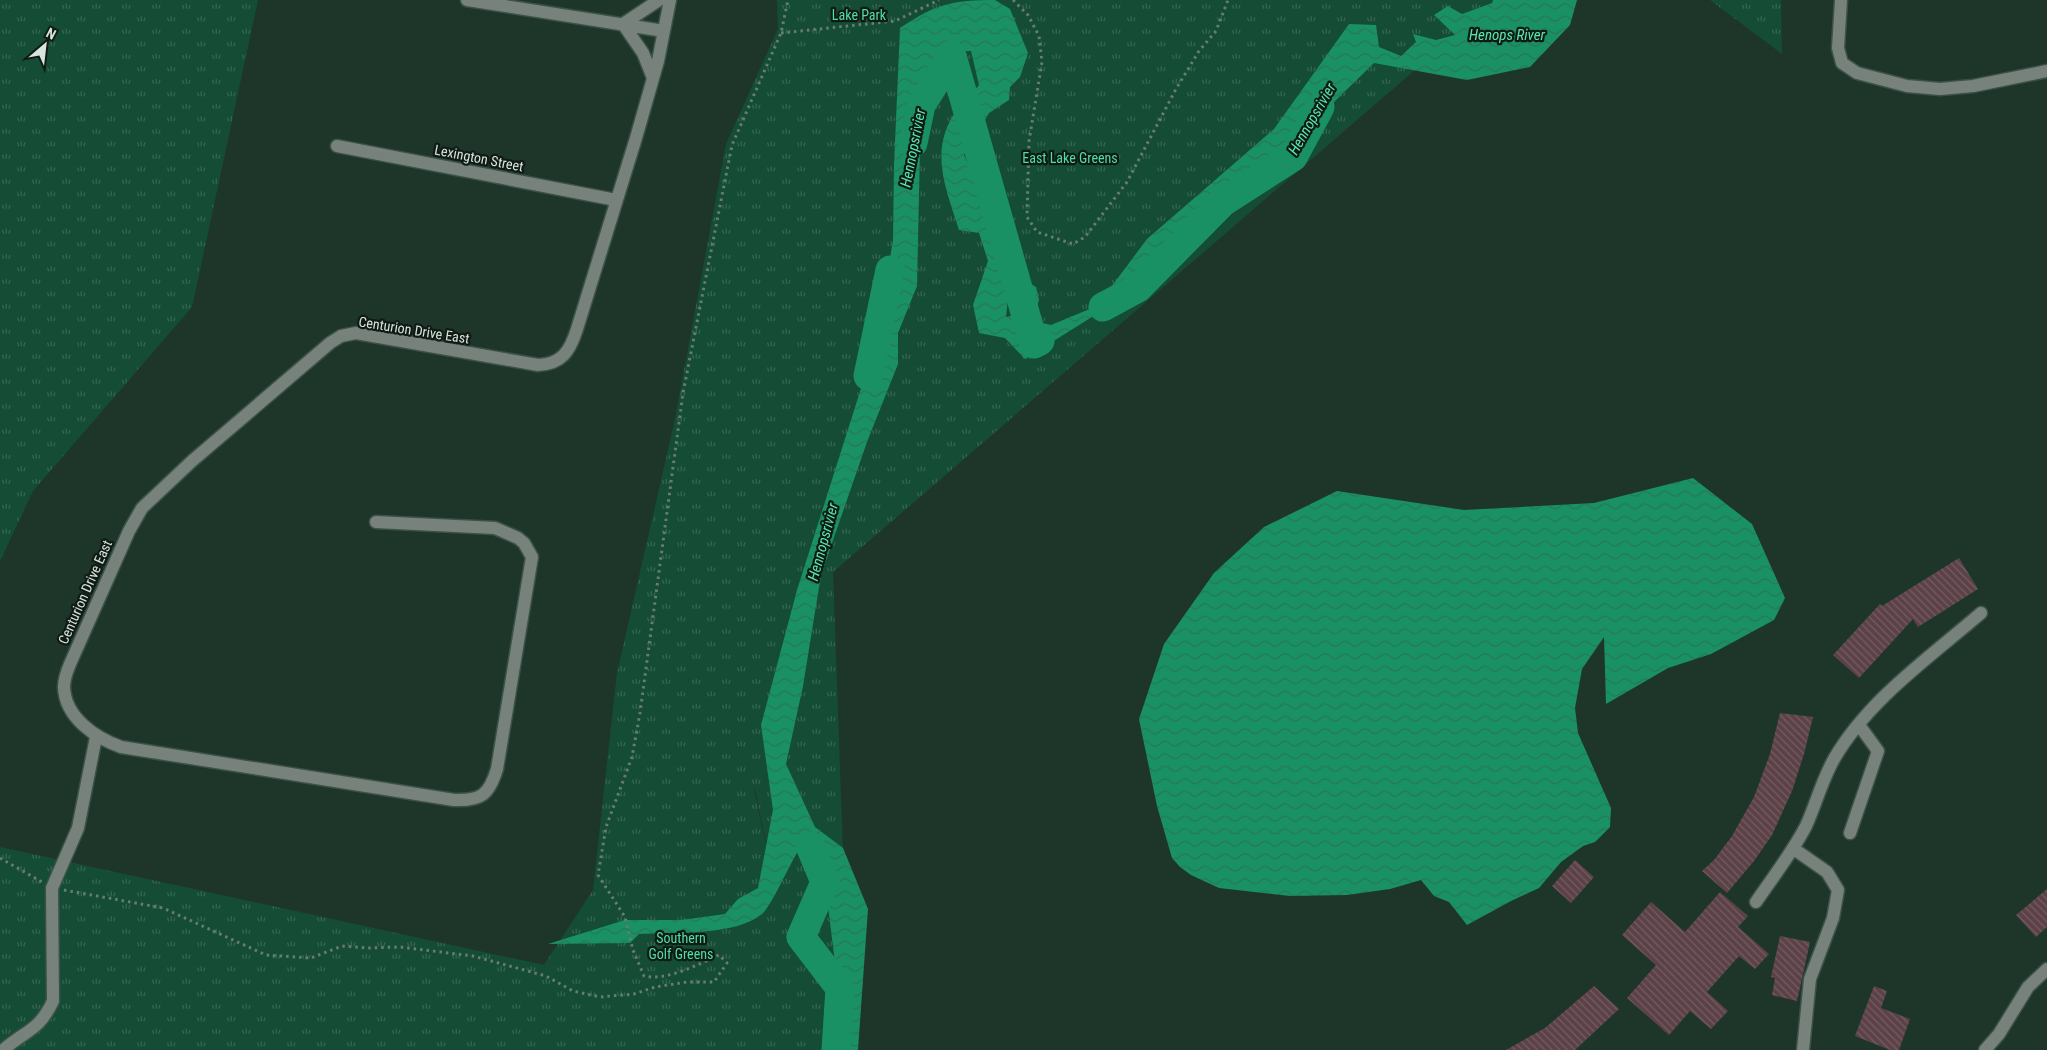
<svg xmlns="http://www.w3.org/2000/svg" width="2047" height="1050" font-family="'Roboto Condensed',sans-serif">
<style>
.park{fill:url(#park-tufts);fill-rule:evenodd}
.water{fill:url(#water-waves)}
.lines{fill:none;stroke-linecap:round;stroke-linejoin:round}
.river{stroke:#199165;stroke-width:29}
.building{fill:url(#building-back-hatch)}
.minor-casing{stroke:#3c5247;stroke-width:15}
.path{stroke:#687c72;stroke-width:3;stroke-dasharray:2.5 4;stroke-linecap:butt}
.minor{stroke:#77827c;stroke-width:12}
.labels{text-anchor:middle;stroke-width:4.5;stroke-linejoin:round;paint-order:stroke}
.park-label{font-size:14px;fill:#4edfa4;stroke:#101b16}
.street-label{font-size:14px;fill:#d7e5de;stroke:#101b16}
.water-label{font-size:15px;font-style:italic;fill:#59e8ac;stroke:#101b16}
</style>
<defs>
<pattern id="park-tufts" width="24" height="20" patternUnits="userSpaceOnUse" patternTransform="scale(1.25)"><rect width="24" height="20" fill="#144c35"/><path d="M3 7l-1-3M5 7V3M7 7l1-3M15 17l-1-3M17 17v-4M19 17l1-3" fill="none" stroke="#356652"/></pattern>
<pattern id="water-waves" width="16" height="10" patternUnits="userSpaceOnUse" patternTransform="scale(1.25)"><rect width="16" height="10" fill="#199165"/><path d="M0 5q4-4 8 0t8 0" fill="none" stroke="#277659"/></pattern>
<pattern id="building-back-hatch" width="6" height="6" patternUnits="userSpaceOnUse" patternTransform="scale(1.25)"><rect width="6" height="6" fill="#5c4248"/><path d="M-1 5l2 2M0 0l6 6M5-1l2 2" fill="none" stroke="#735d62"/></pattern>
</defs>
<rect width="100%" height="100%" fill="#1e362a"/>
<path class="park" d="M0 0H258L192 307 33 491 0 561Z
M777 0H1496L833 572 850 1050H0V847L544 965 593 890 617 673 675 419 726 144 778 29ZM754 790H755L776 891Z
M1710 0H1781L1782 54Z"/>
<path class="water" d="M995 0 1010 9 1028 53 1020 77 1010 87 1009 100 989 113 964 155 976 181 1004 219 1010 248 1021 266 1006 270 1010 281 1006 317 1025 313 1032 305 1026 293 1031 284 1036 287 1039 300 1035 312 1038 322 1051 325 1097 306 1147 239 1274 129 1349 24 1376 25 1379 47 1401 56 1416 42 1413 34 1436 40 1455 35 1434 15 1448 6 1462 14 1492 3 1493 0H1577L1570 25 1530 67 1467 80 1374 63 1333 103 1317 130 1279 158 1186 240 1138 288 1025 359 1005 338 979 333 973 305 988 261 979 233 959 230C945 186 928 149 958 108 964 99 973 92 979 85L971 51 951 52 921 105 917 286 898 333V364L867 442 821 575 803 686 786 764 815 827 843 848 868 909 858 1050H836L839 995 825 882 800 848C791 861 771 907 762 914 736 936 673 932 639 934L630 943 548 944 625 920H681L725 914 738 899 758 888 773 810 761 725 797 590 877 338 893 240 894 165 900 28C936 4 952 0 995 0Z
M1693 478 1752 524 1785 598 1774 620 1711 654 1668 668 1606 704 1604 637 1582 669 1575 708 1578 733 1611 808 1610 827 1595 842 1583 846 1561 862 1539 888 1511 901 1467 925 1449 902 1434 896 1421 880 1390 889 1347 895 1290 896 1219 888 1191 875 1180 867 1172 858 1157 806 1139 719 1164 644 1214 573 1264 527 1337 491 1464 510 1594 503Z"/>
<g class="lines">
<path class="river" d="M913 143 921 105 952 56 1034 344 1040 341
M1103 307 1138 288 1223 202 1293 157 1320 107
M868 376 890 270
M810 846 825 882 801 937 840 988 836 1050"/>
</g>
<path class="building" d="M1959 558 1978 589 1918 627 1913 619 1859 678 1833 655 1880 604 1882 606Z
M1780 713 1813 717 1804 754 1792 791 1772 835 1754 861 1727 893 1702 871 1714 860 1732 836 1754 797 1770 754Z
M1575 860 1594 877 1571 903 1552 886Z
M2047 889V927L2036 937 2016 915Z
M1720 892 1748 916 1738 927 1769 954 1755 969 1739 956 1707 992 1728 1011 1711 1029 1690 1011 1669 1035 1627 998 1656 965 1622 935 1651 902 1685 932Z
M1780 936 1810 942 1797 1001 1772 995 1775 978 1771 977Z
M1594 986 1619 1009 1575 1050H1506L1545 1028Z
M1874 986 1887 991 1881 1008 1910 1019 1899 1050H1890L1855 1036Z"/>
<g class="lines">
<g class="minor-casing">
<path id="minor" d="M467 0 664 31
M1841 0 1838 48 1842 63 1857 73 1907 86 1940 89 1973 86 2047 71
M653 78 643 53 623 24 659 0
M337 146 616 200
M376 522 495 528 518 538 524 543 532 557 497 769C489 795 481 801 454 800L121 747C96 738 65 718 64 687 64 680 67 671 70 664L129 531 142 508 192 461 330 343 341 336 356 333 538 365C562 364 570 351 577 329L636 138 658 61 670 0
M1850 833 1878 751 1859 725
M1794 849 1827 872 1838 890 1833 918 1810 979 1803 1050
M1756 902C1773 877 1792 853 1806 826 1816 804 1822 780 1834 759 1868 700 1930 657 1981 613
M3 1050C26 1030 39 1031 53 1001L52 888 78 828 96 737
M1985 1050 1999 1034 2028 987 2047 969"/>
</g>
<path class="path" d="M1013 0 1028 15 1039 36 1042 62 1029 141 1027 217 1037 232 1073 244 1085 237 1127 182 1176 89 1199 51 1216 31 1228 0
M781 33 895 21 939 0
M0 858 42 882
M64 890 163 908 266 955 311 958 342 946 367 948 400 947 473 956 546 976 573 991 600 997 634 994 655 987 687 982H714L727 963 719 955C697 965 667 981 644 976L633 950 625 917 598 875 606 827 632 757 640 713 683 393 732 145 781 33 788 0"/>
<use href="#minor" class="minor"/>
</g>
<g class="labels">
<g class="park-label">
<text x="859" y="20">Lake Park</text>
<text x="1070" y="163">East Lake Greens</text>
<text x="681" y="943">Southern<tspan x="681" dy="16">Golf Greens</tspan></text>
</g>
<g class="street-label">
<text transform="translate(479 158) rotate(11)" y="5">Lexington Street</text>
<text transform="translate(414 330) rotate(9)" y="5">Centurion Drive East</text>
<text transform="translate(85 592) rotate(-66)" y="5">Centurion Drive East</text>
</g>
<g class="water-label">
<text x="1507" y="40">Henops River</text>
<text transform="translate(1312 119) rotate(-60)" y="5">Hennopsrivier</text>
<text transform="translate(913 148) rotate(-79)" y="5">Hennopsrivier</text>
<text transform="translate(823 542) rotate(-75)" y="5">Hennopsrivier</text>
</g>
</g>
<g transform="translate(45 45) rotate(28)" stroke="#101b16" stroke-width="4" paint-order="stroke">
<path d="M0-4L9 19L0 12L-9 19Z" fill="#d7e5de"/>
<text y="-8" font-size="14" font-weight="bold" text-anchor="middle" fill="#d7e5de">N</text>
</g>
</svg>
